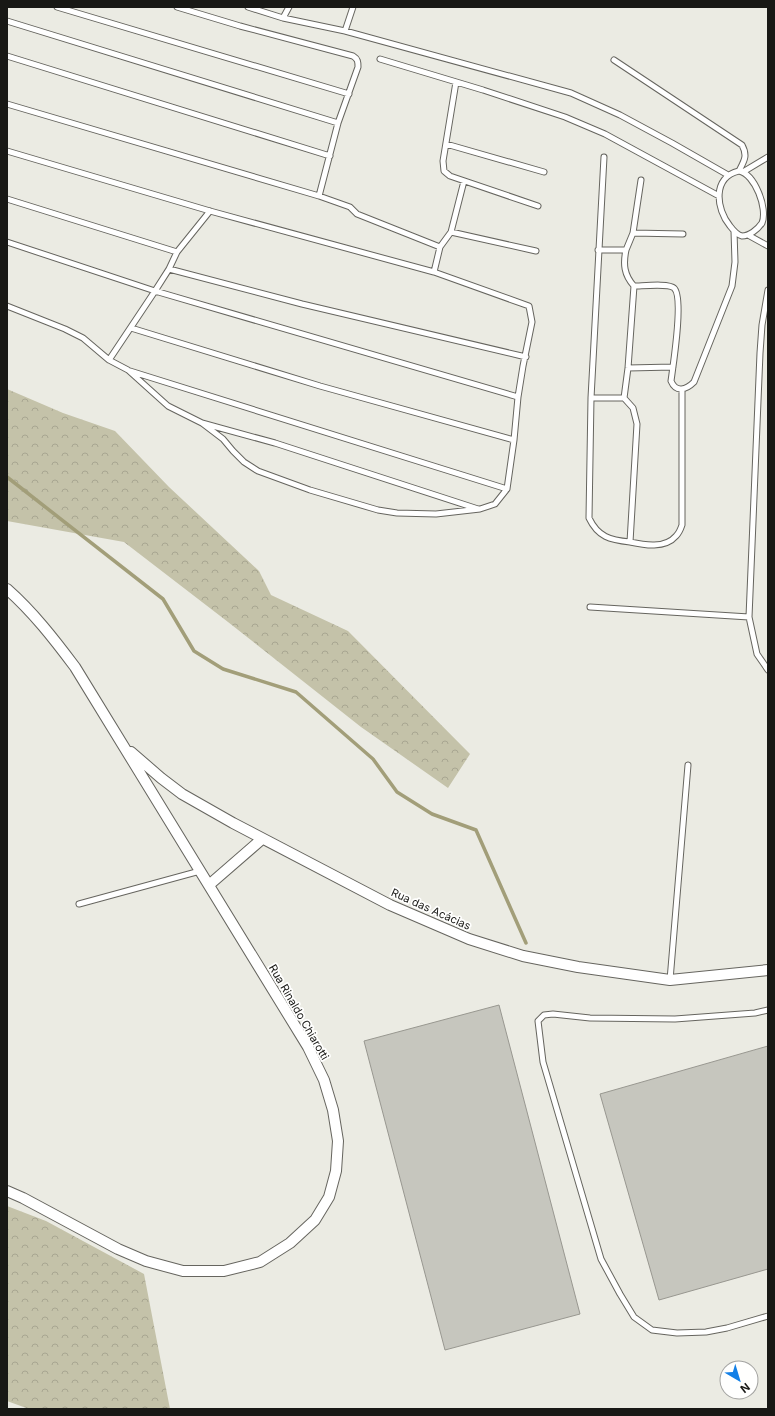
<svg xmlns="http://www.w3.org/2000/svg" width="775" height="1416" font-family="Inter,sans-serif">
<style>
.forest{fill:url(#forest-crowns)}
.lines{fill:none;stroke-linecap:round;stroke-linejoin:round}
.stream{stroke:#a29e79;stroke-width:3.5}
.building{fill:#c6c6be;stroke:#989790}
.service-casing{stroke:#66655f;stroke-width:7}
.minor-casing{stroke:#66655f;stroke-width:12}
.service{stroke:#fff;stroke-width:5}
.minor{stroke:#fff;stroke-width:10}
.labels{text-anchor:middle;stroke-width:3.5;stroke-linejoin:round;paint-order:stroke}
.street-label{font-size:11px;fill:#181815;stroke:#fffffe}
</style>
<defs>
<pattern id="forest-crowns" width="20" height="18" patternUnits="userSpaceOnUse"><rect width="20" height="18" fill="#c4c2a9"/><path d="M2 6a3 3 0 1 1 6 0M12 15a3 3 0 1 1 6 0" fill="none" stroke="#a8a691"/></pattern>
</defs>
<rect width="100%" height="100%" fill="#ebebe3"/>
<path class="forest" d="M7 389 63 413 115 431 169 487 259 571 271 595 348 631 470 754 448 788 361 727 228 622 124 542 7 521Z
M7 1206 46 1221 144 1274 170 1409H29L7 1401Z"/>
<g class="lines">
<path class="stream" d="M7 477 163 599 194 651 223 669 296 692 373 759 397 792 432 814 476 830 526 943"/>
</g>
<path class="building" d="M499 1005 580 1314 445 1350 364 1041Z
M768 1046V1269L659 1300 600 1094Z"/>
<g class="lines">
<g class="service-casing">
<path id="service" d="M57 7 349 94
M177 7 240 26 353 56C358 59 358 62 358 67L338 123 319 196 350 207 357 214 440 247
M248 7 283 18 345 31 571 93 620 115 672 143 728 175
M283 18 289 7
M7 21 338 123
M345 31 353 7
M7 56 330 156
M380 59 483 90 565 117 605 134 719 196
M614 60 742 145C748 156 744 161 739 171
M456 82 443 161 444 171 450 176 538 206
M7 104 319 196
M446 144 544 172
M7 151 210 211 434 272
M604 157 591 398H624
M739 171C755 174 768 209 762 223 760 226 756 230 753 232 750 234 746 236 742 236 737 235 733 230 730 226 716 209 712 177 739 171Z
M743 172 768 157
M7 199 177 252
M451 232 464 181
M633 233 683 234
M748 235 768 246
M7 242 155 291 518 397
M598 250H626L633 233 641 180
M626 250C623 264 624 275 634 286
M169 269 302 304 526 357
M768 290 762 325 760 353 749 617 757 654 768 670
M7 306 65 329 83 338 109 360 128 370 168 406 202 423 275 443 478 509
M131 328 320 386 514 440
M109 360 155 291 169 269 177 252 210 211
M628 368 673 367
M130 371 507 489
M682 390V525C681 528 679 533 676 536 665 549 644 545 630 542L637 424 633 408 624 398 628 368 634 286C642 286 669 283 674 288 684 297 673 366 671 381 676 393 686 390 694 382L732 286 735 262 734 231
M591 398 589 518C598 537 610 540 630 542
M202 423 223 439 233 451 244 462 258 471 310 490 378 510 397 513 436 514 480 509 495 504 507 489 514 440 518 397 523 366 532 322 529 306 434 272 440 247 451 232 536 251
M590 607 749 617
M79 904 200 871
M670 980 688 765
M768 1010 755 1013 675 1019 590 1018 553 1014 544 1015 538 1021 543 1062 601 1259 620 1294 634 1317 652 1330 677 1333 706 1332 727 1328 768 1316"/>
</g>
<g class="minor-casing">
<path id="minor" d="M7 589C33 612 54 639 75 667L308 1047 324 1080 333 1110 338 1141 336 1171 329 1197 315 1220 290 1243 260 1262 224 1271H183L146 1261 118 1249 23 1198 7 1191
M131 752 161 778 182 794 233 823 390 905 469 939 523 956 578 967 670 980 768 970
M209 885 262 839"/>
</g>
<use href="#service" class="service"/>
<use href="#minor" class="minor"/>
</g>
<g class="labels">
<g class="street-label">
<text transform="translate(431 909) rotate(24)" y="4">Rua das Acácias</text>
<text transform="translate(299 1012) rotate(60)" y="4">Rua Rinaldo Chiarotti</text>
</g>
</g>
<rect width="775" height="1416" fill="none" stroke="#181815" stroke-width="16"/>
<g transform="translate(739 1380) rotate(142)"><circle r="19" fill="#fffffe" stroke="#a3a3a1"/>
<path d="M0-3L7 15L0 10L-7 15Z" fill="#1380e7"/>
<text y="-6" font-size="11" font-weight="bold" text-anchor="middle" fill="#181815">N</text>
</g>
</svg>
